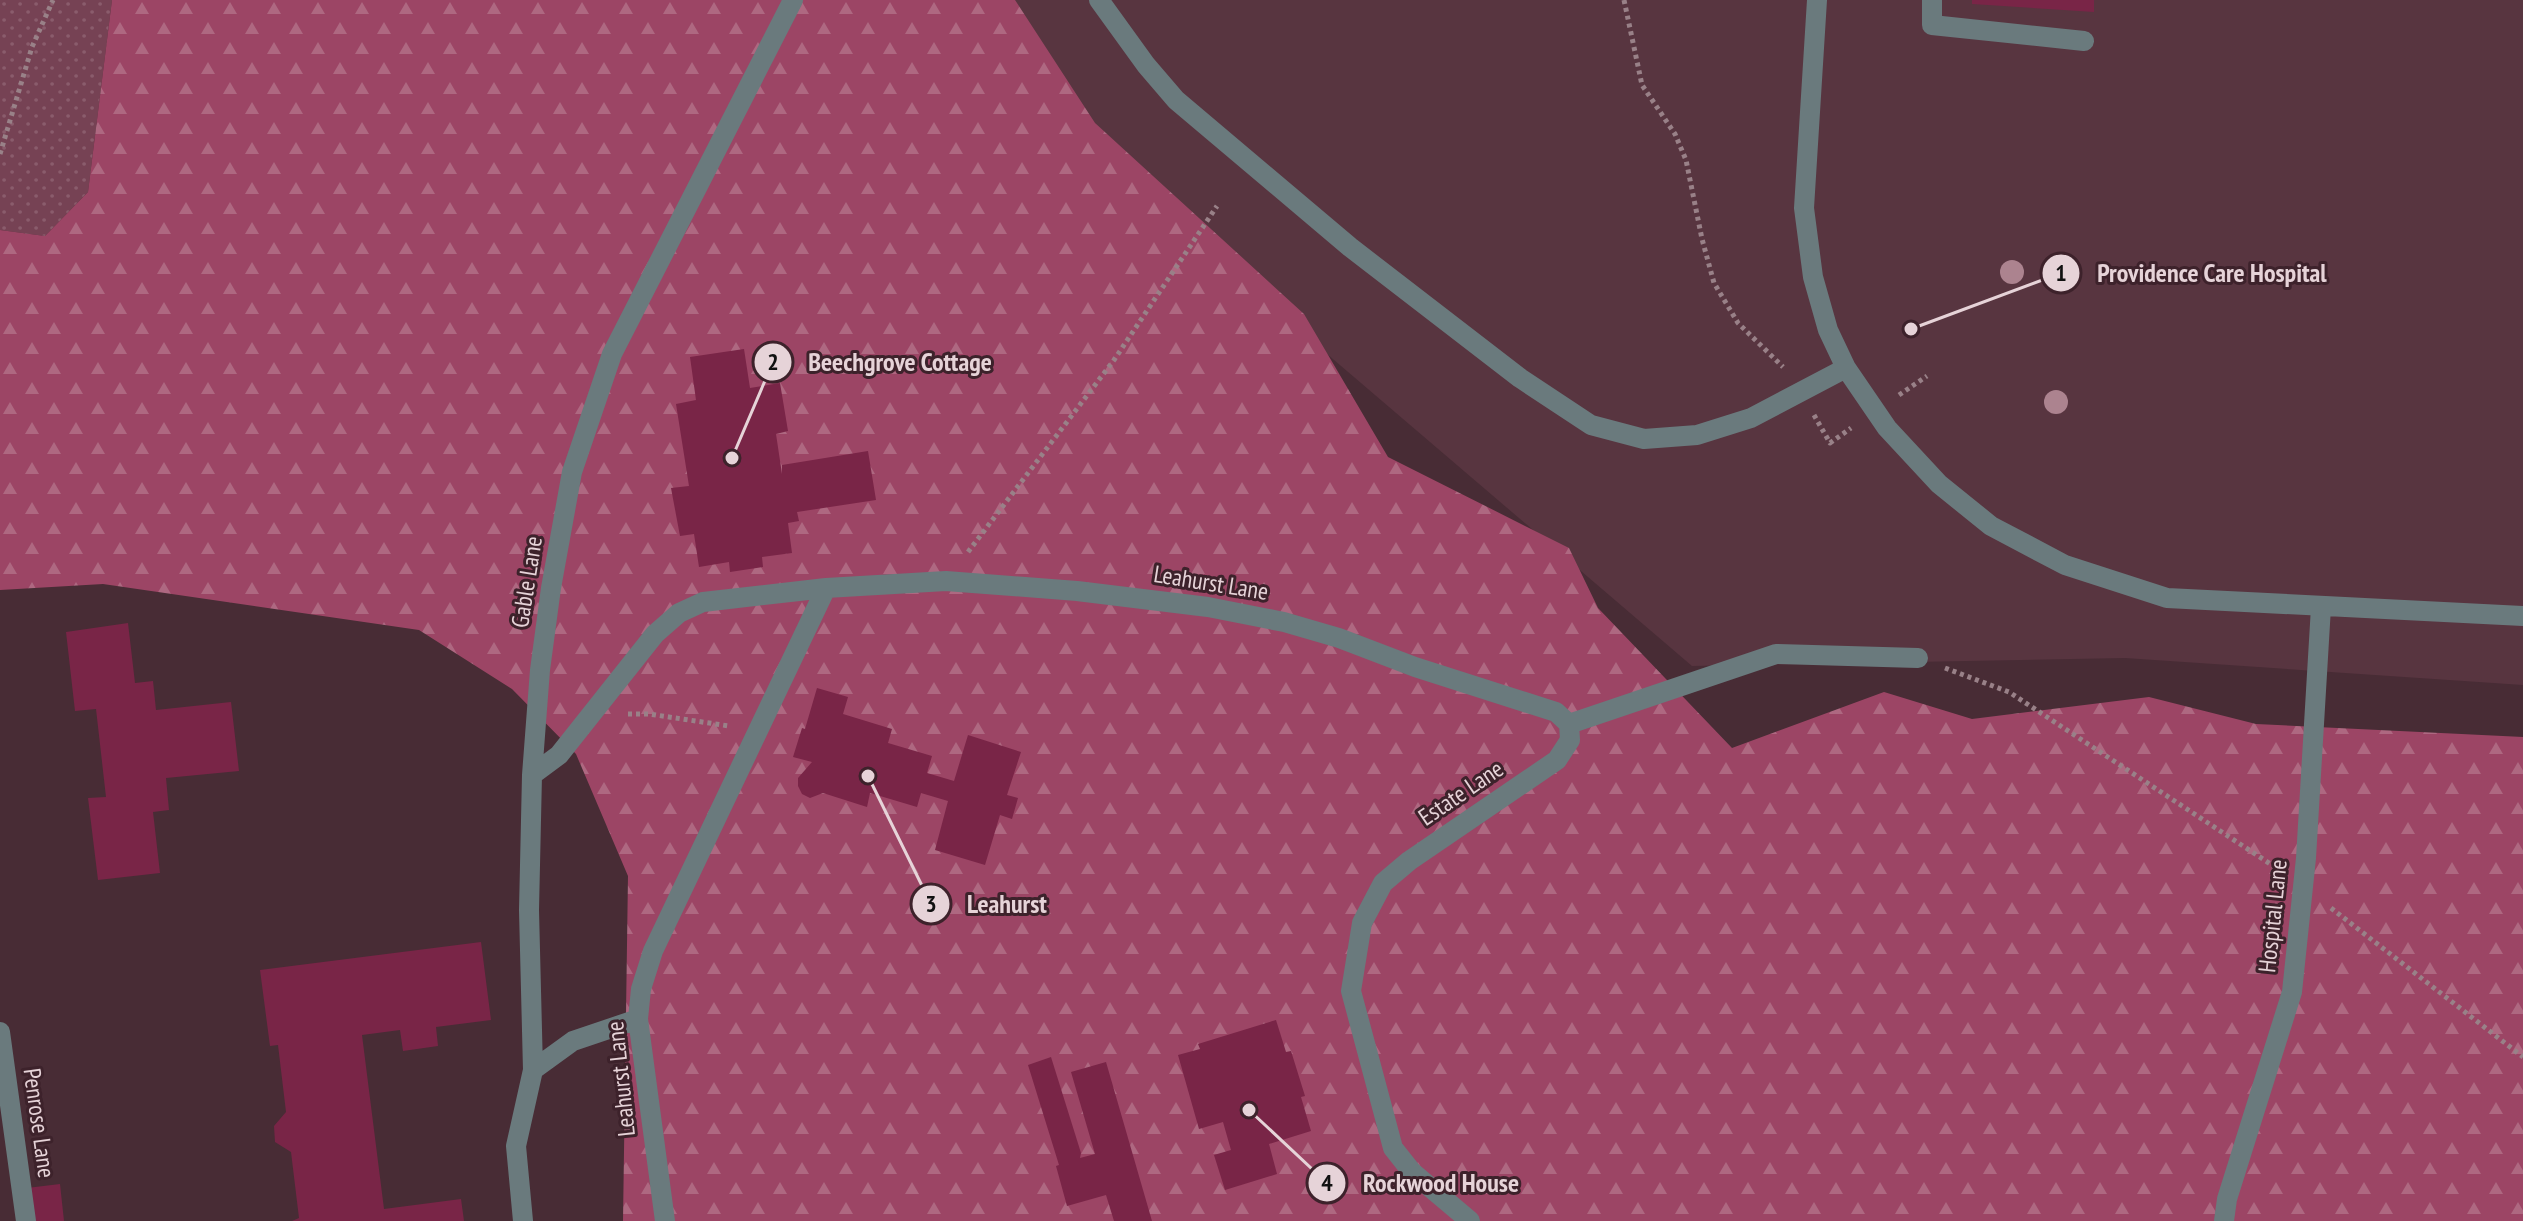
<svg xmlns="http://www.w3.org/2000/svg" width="2523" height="1221" font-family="'PT Sans Narrow',sans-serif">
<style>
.built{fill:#583540}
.grass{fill:url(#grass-dots)}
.forest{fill:url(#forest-firs)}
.building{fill:#792547}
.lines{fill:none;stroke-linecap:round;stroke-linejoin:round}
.path{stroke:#998188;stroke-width:5;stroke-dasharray:4 4;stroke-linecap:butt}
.minor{stroke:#6a7a7d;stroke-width:20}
.tree{fill:#ac838f}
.labels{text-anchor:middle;stroke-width:6;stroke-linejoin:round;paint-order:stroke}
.street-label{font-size:24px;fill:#e6d3d8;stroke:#3d222b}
.leader{fill:none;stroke:#e6d3d8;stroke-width:3}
.callout-dot{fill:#e6d3d8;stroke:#3d222b;stroke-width:3}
.mark-label{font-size:24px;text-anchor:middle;font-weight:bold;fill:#111}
.callout-label{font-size:26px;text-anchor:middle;font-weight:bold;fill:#e6d3d8;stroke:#3d222b;stroke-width:6;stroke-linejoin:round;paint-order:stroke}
</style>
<defs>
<pattern id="grass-dots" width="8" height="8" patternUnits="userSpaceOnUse" patternTransform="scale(2)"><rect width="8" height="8" fill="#764254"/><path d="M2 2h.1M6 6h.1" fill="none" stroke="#8a5c6c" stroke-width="1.8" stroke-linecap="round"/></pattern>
<pattern id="forest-firs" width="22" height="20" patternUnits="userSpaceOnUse" patternTransform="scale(2)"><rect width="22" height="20" fill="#9c4565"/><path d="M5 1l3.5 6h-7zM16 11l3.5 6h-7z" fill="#ae6881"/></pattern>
</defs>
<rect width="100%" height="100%" fill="#482c35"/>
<path class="built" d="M913 0H2523V685L2125 658 1692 666Z"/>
<path class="grass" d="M0 0H112L88 192 45 236 0 230Z"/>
<path class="forest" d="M112 0H1015L1095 123 1304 314 1388 457 1569 548 1598 608 1732 748 1884 692 1972 719 2149 697 2256 724 2523 737V1221H623L628 876 576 754 512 689 419 630 103 584 0 590V230L45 236 88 192Z"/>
<path class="building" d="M1972 0H2094V12L1972 4Z
M744 349 750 388 780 383 788 431 776 434 782 474V465L868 451 876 500 797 512 799 521 788 523 792 553 762 557 763 567 730 572 729 562 699 567 694 534 680 536 671 488 689 486 676 404 696 400 690 357Z
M128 623 135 683 153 681 156 710 231 702 239 771 166 778 169 810 153 812 160 873 98 880 88 798 106 797 96 709 75 711 66 632Z
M817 688 848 697 843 714 892 729 888 743 932 756 927 773 954 781 968 735 1021 752 1007 795 1018 798 1012 819 1000 815 985 865 935 850 948 801 921 793 917 807 870 793 867 807 823 793 810 798 802 794 798 786V778L812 762 793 757 802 728 805 729Z
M481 942 491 1020 436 1027 438 1046 403 1051 400 1030 362 1035 384 1209 461 1199 464 1221H292L299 1218 291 1152 275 1142 274 1126 286 1112 278 1045 270 1046 260 970Z
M1276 1020 1286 1052 1291 1051 1305 1096 1301 1097 1311 1131 1269 1144 1277 1174 1225 1190 1214 1155 1231 1150 1223 1122 1199 1129 1178 1055 1200 1049 1198 1044Z
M1051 1057 1081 1153 1080 1158 1095 1154 1071 1072 1106 1062 1152 1221H1114L1106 1195 1067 1206 1056 1166 1059 1165 1028 1065Z
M60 1184 64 1221H31L27 1188Z"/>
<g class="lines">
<path class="path" d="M1624 0 1642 85 1675 134 1686 160 1702 239 1714 283 1738 323 1783 367
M0 154 32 47 53 0
M1899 395 1927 376
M1814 415 1830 443 1851 428
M968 552 1114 360 1217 206
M1945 668 2009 692 2278 869
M628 714H649L729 726
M2331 908 2523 1057"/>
<path class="minor" d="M1099 0 1146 65 1176 100 1350 247 1520 378 1591 425 1644 439 1697 435 1751 418 1846 368
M1817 0 1804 208 1813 277 1828 330 1846 368 1887 428 1939 484 1991 526 2065 565 2167 598 2523 616
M1932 0V25L2084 41
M1569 724 1776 654 1918 658
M532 775 559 755 655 634 679 613 703 602 826 588 946 581 1077 591 1208 607 1284 622 1339 638 1415 667 1556 712 1569 724
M0 1032 26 1221
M533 1070 573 1041 638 1019
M523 1221 516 1146 533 1070 529 910 532 775 540 670 551 588 572 472 612 354 793 0
M665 1221 638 1019 641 989 653 951 826 588
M1470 1221 1412 1172 1393 1148 1351 991 1362 923 1383 883 1409 861 1557 760 1570 740 1569 724
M2224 1221 2227 1199 2292 992 2306 858 2321 607"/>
</g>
<g class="tree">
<circle cx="2012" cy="272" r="12"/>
<circle cx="2056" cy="402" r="12"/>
</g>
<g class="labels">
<g class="street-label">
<text transform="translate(527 582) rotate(-81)" y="8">Gable Lane</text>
<text transform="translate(1211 583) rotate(9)" y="8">Leahurst Lane</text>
<text transform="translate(1461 793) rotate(-34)" y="8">Estate Lane</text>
<text transform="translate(2273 916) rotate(-84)" y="8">Hospital Lane</text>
<text transform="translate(621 1079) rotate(-96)" y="8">Leahurst Lane</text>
<text transform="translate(39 1123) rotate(82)" y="8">Penrose Lane</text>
</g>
</g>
<path class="leader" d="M1911 329L2061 273M732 458L773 362M868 776L931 904M1249 1110L1327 1183"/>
<g class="callout-dot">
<circle cx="1911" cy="329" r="8"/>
<circle cx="732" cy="458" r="8"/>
<circle cx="868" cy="776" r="8"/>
<circle cx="1249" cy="1110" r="8"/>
<circle cx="2061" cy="273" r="20"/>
<circle cx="773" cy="362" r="20"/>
<circle cx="931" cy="904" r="20"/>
<circle cx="1327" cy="1183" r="20"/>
</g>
<g class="mark-label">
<text x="2061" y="281">1</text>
<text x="773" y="370">2</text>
<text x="931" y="912">3</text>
<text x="1327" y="1191">4</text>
</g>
<g class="callout-label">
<text x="2212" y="282">Providence Care Hospital</text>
<text x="900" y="371">Beechgrove Cottage</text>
<text x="1007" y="913">Leahurst</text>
<text x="1441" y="1192">Rockwood House</text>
</g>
</svg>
